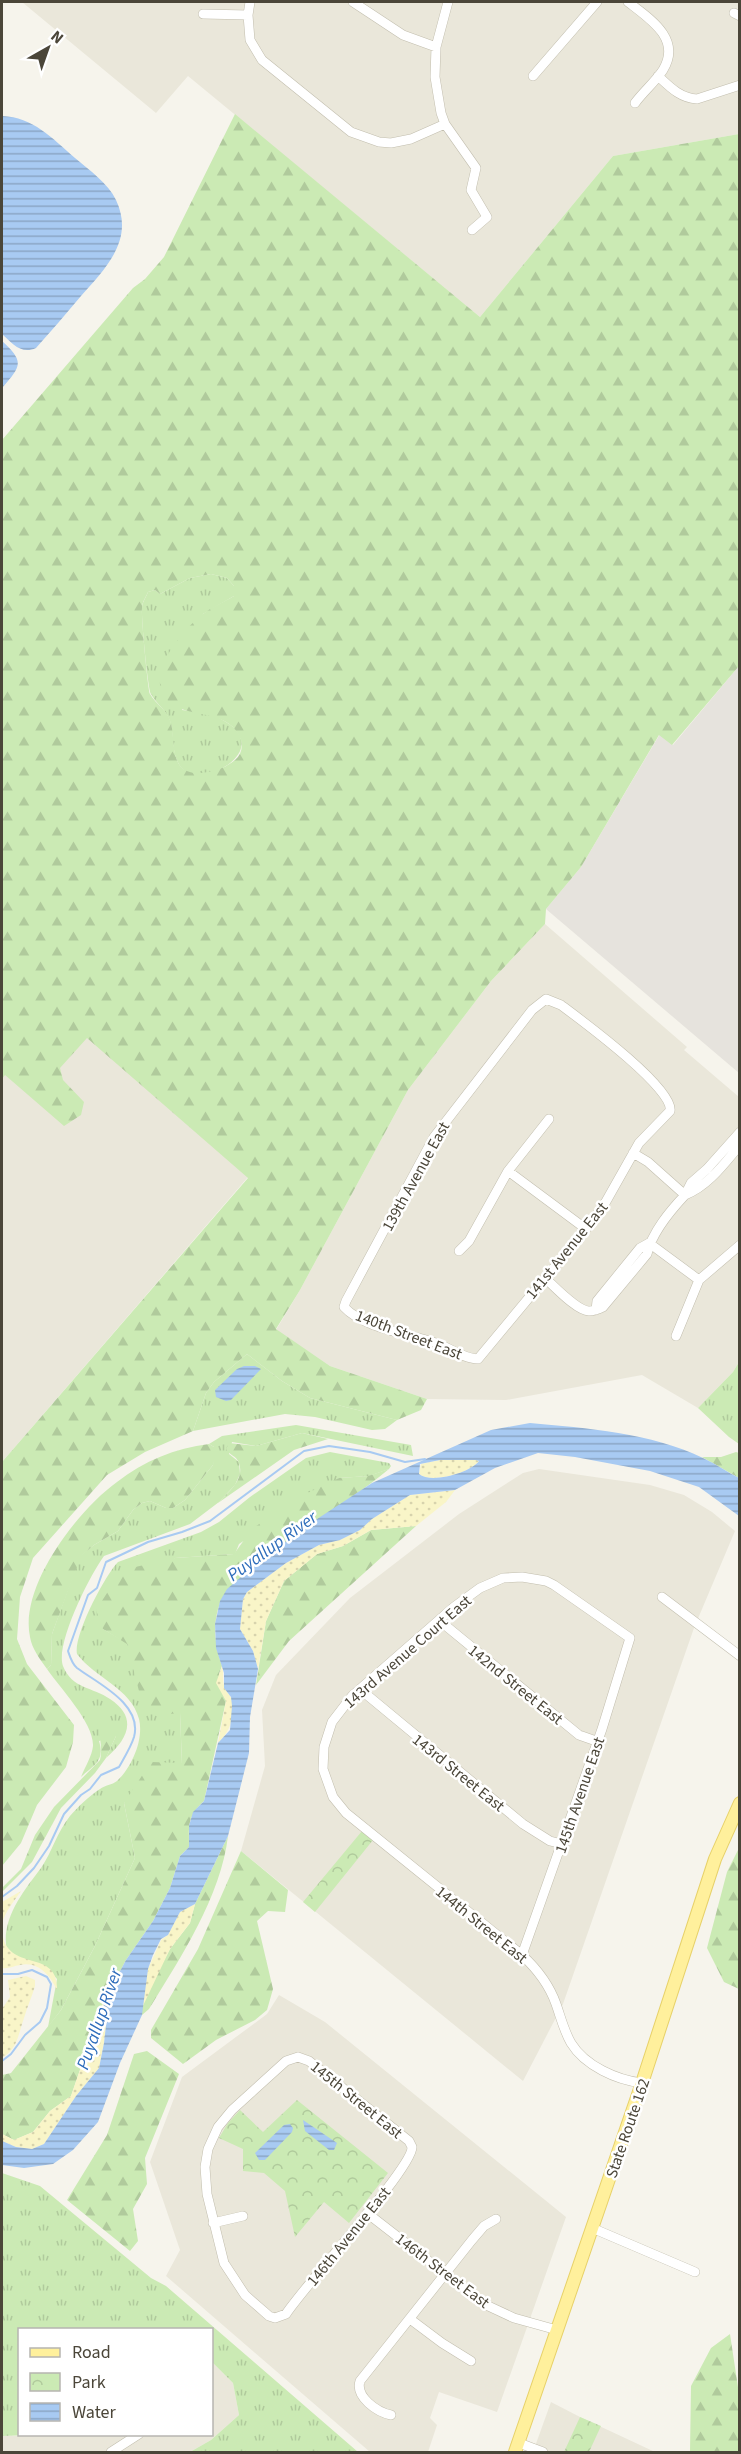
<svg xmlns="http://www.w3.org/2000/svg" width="741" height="2454" font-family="'Source Sans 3',sans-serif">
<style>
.residential{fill:#eae7da}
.industrial{fill:#e6e3dd}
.grass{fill:url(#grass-tufts)}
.forest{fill:url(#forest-firs);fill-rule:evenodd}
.sand{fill:url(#sand-dots)}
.park{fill:url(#park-crowns)}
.water{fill:url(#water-rules);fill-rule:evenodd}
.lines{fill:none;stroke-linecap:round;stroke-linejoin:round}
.stream{stroke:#a8caf2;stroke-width:2}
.minor-casing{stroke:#c2beae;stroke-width:10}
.major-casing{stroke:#e7d169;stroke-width:14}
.minor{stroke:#fff;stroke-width:9}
.major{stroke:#fff09c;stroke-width:12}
.labels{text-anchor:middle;stroke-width:5;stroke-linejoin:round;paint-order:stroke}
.street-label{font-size:16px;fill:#4b4639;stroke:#fff}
.water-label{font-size:18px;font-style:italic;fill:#2e6dbb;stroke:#fff}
</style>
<defs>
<pattern id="grass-tufts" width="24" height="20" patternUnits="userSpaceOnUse" patternTransform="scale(1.5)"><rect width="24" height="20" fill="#cbeab4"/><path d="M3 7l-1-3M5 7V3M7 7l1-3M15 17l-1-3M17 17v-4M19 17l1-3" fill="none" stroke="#b0ca9c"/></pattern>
<pattern id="forest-firs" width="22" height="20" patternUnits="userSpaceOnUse" patternTransform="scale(1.5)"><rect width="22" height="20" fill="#cbeab4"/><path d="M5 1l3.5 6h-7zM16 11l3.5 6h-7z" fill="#b0ca9c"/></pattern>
<pattern id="sand-dots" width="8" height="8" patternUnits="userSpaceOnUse" patternTransform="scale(1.5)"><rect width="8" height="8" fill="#f9f5c8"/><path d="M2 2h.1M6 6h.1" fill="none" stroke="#d7d3ad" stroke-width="1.8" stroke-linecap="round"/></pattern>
<pattern id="park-crowns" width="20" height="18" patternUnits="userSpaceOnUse" patternTransform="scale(1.5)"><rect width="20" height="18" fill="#cbeab4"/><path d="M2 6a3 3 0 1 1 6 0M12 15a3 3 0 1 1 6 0" fill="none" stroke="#b0ca9c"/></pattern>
<pattern id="water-rules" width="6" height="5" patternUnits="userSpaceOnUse" patternTransform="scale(1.5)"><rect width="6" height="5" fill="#a8caf2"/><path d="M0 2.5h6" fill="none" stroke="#8ba6c5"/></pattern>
</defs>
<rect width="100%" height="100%" fill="#f6f4ec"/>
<path class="residential" d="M22 2H739V134L613 156 480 317 188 76 156 113Z
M545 924 687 1047 684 1050 739 1097V1362L733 1372 698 1408 642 1375 506 1400 427 1399 330 1366 276 1330 300 1290 408 1090 491 981Z
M2 963 248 1177 2 1462Z
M539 1469 650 1485 684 1495 712 1512 735 1531 694 1628 563 2004 523 2081 241 1851 265 1766 262 1710 276 1675 350 1598 459 1514 523 1473Z
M279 1995 325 2022 566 2217 497 2412 439 2392 430 2418 437 2425 428 2452H370L166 2276 180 2250 150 2162 182 2077 267 2014Z
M212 2362 233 2383 239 2415 211 2440 190 2452H2V2436L212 2434Z
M551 2402 580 2417 655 2452H533Z"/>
<path class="industrial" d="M739 666V1073L546 909 581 867 660 734 673 745Z"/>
<path class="grass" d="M211 574 227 578 234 586V596L203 614 182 710C197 712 213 713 226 722 268 748 215 782 189 773 171 766 174 739 171 724 168 711 157 705 151 694 148 690 141 617 142 608 142 603 146 597 148 592L155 590 160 594 190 578Z
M247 1354 282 1381 310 1398 397 1420 385 1429 372 1430 315 1417 285 1414 193 1431 206 1393 214 1382Z
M739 1362V1444L729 1437 698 1408 733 1372Z
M296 1425 411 1445 413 1456 302 1433 256 1446 232 1442 229 1454 239 1462 240 1474 235 1485 219 1502 190 1524 104 1556C90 1575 55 1644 63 1666 72 1689 93 1687 110 1699 139 1718 127 1740 106 1758L116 1736 99 1741C105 1761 95 1764 81 1777 85 1767 92 1756 93 1746 94 1723 60 1688 47 1669L51 1665 52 1634 80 1556 94 1545 118 1531 133 1510 142 1503 150 1501 166 1508H173L185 1500 213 1465 214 1447 209 1444 222 1436Z
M330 1452 389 1463 391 1466 389 1469 369 1476 339 1478 239 1544 235 1554 175 1558 103 1629 127 1643 135 1667 180 1713 182 1764 124 1803 135 1858 95 1946 61 2010 48 2027 57 1979C45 1962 15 1963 7 1951 0 1919 24 1891 41 1868 52 1852 57 1832 70 1816 78 1807 89 1796 100 1789 105 1785 112 1785 117 1781 132 1767 144 1739 139 1719 131 1688 95 1678 77 1654 73 1636 105 1575 118 1562L201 1532 219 1522 250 1497 306 1458Z
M2 2173 40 2186 151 2278 166 2286 358 2452H190L211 2440 239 2415 233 2383 212 2362V2330H20V2434L30 2435 2 2436Z"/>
<path class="forest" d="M235 114 480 317 613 156 739 134V666L672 745 659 735 581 867 546 909 545 924 491 981 408 1090 300 1290 276 1329 330 1366 427 1399 421 1410 397 1420 310 1398 282 1381 247 1354 214 1382 206 1393 193 1431 145 1452 107 1475 33 1558 20 1597 17 1639 27 1664 74 1725 73 1742 66 1767 37 1805 21 1843 2 1866V1462L248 1178 87 1038 60 1068 63 1080 84 1102 81 1115 64 1126 5 1075 2 1079V440L133 288 145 279 164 257ZM211 574 227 578 234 586V596C224 602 212 607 203 614 181 631 139 681 172 704 193 719 230 709 241 740 243 748 241 755 235 760 226 768 212 772 201 773 169 775 176 745 171 723 168 710 156 705 150 694 148 689 141 617 142 608 142 602 146 597 148 592L155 590 160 594 190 578Z
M302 1433 328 1439 294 1450 218 1503C228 1492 245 1480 239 1463 237 1456 229 1455 226 1449L229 1443 256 1446Z
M209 1444 214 1447 216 1454 213 1465 185 1500 173 1508H166L150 1501 142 1503 133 1510 118 1531 94 1545 81 1556 52 1634 51 1665 47 1669C40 1659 32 1649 30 1637 19 1586 78 1510 117 1482 144 1461 175 1448 209 1444Z
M736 1452 739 1453V1478L702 1457H721Z
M389 1469C340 1510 283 1537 238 1583 233 1588 223 1595 220 1603 212 1624 215 1646 222 1666 215 1679 222 1689 226 1701L204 1801C187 1817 189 1825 189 1847L180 1856 170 1888 153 1921 126 1960 103 2003 71 2096 50 2111 33 2132 14 2140 2 2134V2075L11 2073 61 2010 95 1946 135 1858 124 1803 151 1762 182 1763 180 1713 159 1715 140 1695 127 1644 103 1629 96 1610 122 1570 175 1558 234 1554 252 1529 297 1498 339 1478 368 1476Z
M416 1526 289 1641 256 1685 266 1621 284 1581 317 1554 343 1546 371 1530Z
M103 1723 112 1727 116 1736 106 1758 95 1773 61 1808 32 1862 2 1892V1888L21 1869 35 1835 54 1807 100 1760C103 1749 99 1737 99 1725Z
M228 1836C221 1896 181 1957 149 2009L142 2015 141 2010 150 1986 170 1949 190 1923 195 1904Z
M739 1848 740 1989H739L724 1982 707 1948 727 1872Z
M241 1851 288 1890 285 1912 268 1911 257 1921 273 1989 267 2010 255 2020 216 2040 183 2064 151 2038V2030L198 1949Z
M147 2051 179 2074 145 2158 147 2184 133 2209 138 2241 130 2251 67 2200 107 2135 134 2054Z
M730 2334 739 2394V2452H690L691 2386 711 2348Z"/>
<path class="sand" d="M440 1460H476L479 1461C470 1473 431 1484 419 1474L421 1464Z
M455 1490 446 1502 416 1526 371 1530 343 1546 317 1554 284 1581 266 1621 258 1669 253 1651 240 1629 243 1599 247 1592 286 1563 319 1545 340 1540 360 1530 372 1519 410 1495Z
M222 1666C224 1673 222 1679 224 1685 224 1690 229 1693 231 1698 236 1715 230 1732 218 1743L226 1701 216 1683Z
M21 1891C15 1900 4 1913 2 1924 0 1977 59 1945 57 1990 50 1975 38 1961 20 1965 13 1966 9 1969 2 1968V1902Z
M195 1904 190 1923 170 1949 141 2010 148 1969 161 1940 168 1935 180 1912Z
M26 1976 35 1980V1986C32 1997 27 2007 24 2018 18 2035 18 2048 2 2058V2009L10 1997 8 1980Z
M103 2003 107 2017 104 2043 99 2068 76 2096 44 2144 32 2149 16 2147 2 2141V2134L14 2140 33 2132 50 2111 71 2096Z"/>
<path class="park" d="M362 1831 373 1840 315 1912 303 1902Z
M297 2100 388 2173 349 2223 324 2202 295 2237 285 2191 264 2173 243 2171V2149L219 2138 228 2123 240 2110 263 2132Z
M580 2417 601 2426 589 2452H564Z"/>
<path class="water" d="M2 116C33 117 52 138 75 158 89 170 108 183 116 200 135 240 105 269 81 296 66 314 51 331 36 348 21 355 12 343 2 334Z
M2 341C25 362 21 366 2 388Z
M244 1366H255L261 1369 231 1400 226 1401 216 1397 215 1390 237 1369Z
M530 1423C586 1428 652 1433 703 1458 716 1464 727 1472 739 1478V1516L699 1487 650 1471 575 1457 538 1453 495 1468 455 1490 410 1495 372 1519 360 1530 340 1540 319 1545 286 1563 247 1592 243 1599 240 1629 253 1651 258 1669 250 1717 249 1753 228 1836 195 1904 180 1912 168 1935 161 1939 153 1955 148 1969 142 2015 120 2063 98 2122 73 2150 53 2164 24 2168 2 2165V2141L16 2147 32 2149 44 2144 76 2096 99 2068 104 2043 107 2017 103 2003 126 1960 153 1921 170 1888 180 1856 189 1847V1826L193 1812 204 1801 218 1743 230 1730 232 1706 231 1697 224 1688V1673L216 1648 215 1624 220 1601 227 1589 262 1559 311 1523 372 1483 491 1430ZM440 1460H476L479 1461C470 1473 431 1484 419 1474L420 1464Z
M303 2120 337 2143 334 2150H329L305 2131Z
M290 2124 293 2128 292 2132 265 2160H259L255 2153 284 2125Z"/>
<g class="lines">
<path class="stream" d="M2 1897 17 1886 34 1868 49 1846 64 1814 81 1795 90 1789 101 1775 119 1767C124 1758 131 1747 134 1737 143 1704 97 1683 77 1668 72 1664 70 1657 68 1651L88 1595 97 1588 106 1562 148 1542 182 1532 210 1521 304 1451 329 1446 370 1452 405 1462 425 1459
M2 1974H18L32 1970 47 1977 51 1984 47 2008 40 2022 25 2035 11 2054 2 2061"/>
<g class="minor-casing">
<path id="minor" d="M353 2 403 35 436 47
M448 2 436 47 435 77 441 113 445 124 476 168 471 190 487 217 472 230
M628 2C650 19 682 39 663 70 655 82 643 92 635 103
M734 13 740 16
M203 14 248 15 250 40 262 60 351 132 379 142 391 143 411 139 445 124
M248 15 250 2
M533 76 597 2
M658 76C670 87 680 98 697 99L740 85
M546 999 561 1005C581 1020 675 1089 670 1111L639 1143 604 1205 586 1229 478 1359C465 1359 451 1349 439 1344 412 1334 364 1329 344 1307L346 1301 434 1137 532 1010Z
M740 1132 707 1169 691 1183 685 1195C708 1186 724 1164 740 1145
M508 1171 586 1229
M649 1243 699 1280
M459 1251 469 1241 508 1171 549 1119
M545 1278C554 1286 577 1311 589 1311 594 1311 599 1309 603 1307L647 1254C652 1232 670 1211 685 1195L648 1162 633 1153
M596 1310 597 1301 640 1248 649 1243
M676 1336 699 1280 740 1245
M662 1597 740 1656
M440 1621 579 1735 596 1741
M361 1690 523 1824 550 1841 562 1844
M522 1955 602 1729 630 1638 554 1585 546 1581 522 1577 503 1578 480 1588 454 1607 352 1696 332 1722 324 1747 323 1769 333 1797 346 1813 522 1955C537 1969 549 1984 556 2004 561 2018 564 2031 571 2043 585 2066 617 2080 642 2083
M298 2057 309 2061 409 2141 412 2147
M367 2213 484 2304 514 2318 557 2330
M213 2223 243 2216
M592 2228 695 2272
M275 2318 269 2316 245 2295 224 2263 207 2194 205 2167 208 2149 218 2127 232 2110 286 2061 298 2057
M275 2318 286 2314C304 2286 413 2167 412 2147
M410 2319 442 2343 471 2361
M391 2415C377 2412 355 2397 360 2381L472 2240 484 2226 496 2219
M519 2443 543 2452
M111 2452 139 2434"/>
</g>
<g class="major-casing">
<path id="major" d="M515 2452 642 2083 715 1859 740 1803"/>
</g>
<use href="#minor" class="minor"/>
<use href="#major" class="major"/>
</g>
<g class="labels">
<g class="street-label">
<text transform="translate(415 1176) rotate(-61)" y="6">139th Avenue East</text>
<text transform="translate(566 1250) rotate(-51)" y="6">141st Avenue East</text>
<text transform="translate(409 1334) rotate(21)" y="6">140th Street East</text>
<text transform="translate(407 1651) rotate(-41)" y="6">143rd Avenue Court East</text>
<text transform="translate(516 1684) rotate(39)" y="6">142nd Street East</text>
<text transform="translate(459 1772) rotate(39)" y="6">143rd Street East</text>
<text transform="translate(579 1795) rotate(-71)" y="6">145th Avenue East</text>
<text transform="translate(482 1924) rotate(39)" y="6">144th Street East</text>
<text transform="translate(357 2099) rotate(39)" y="6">145th Street East</text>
<text transform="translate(627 2128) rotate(-71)" y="6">State Route 162</text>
<text transform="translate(348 2236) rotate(-51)" y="6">146th Avenue East</text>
<text transform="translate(443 2270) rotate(37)" y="6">146th Street East</text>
</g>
<g class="water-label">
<text transform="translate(272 1546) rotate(-36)" y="6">Puyallup River</text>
<text transform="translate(99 2019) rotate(-71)" y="6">Puyallup River</text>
</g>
</g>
<rect width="741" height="2454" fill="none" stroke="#4b4639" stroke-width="6"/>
<rect x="18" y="2328" width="195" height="108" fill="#ffffff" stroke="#b7b5b0" stroke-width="1.5"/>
<rect x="30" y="2348" width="30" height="9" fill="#fff09c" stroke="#b7b5b0" stroke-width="1.5"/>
<text x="72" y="2358" font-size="18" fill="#4b4639">Road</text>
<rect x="30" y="2373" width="30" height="18" fill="url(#park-crowns)" stroke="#b7b5b0" stroke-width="1.5"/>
<text x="72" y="2388" font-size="18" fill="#4b4639">Park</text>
<rect x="30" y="2403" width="30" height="18" fill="url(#water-rules)" stroke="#b7b5b0" stroke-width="1.5"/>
<text x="72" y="2418" font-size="18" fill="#4b4639">Water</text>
<g transform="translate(48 48) rotate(40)" stroke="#ffffff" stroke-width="4.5" paint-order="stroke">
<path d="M0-4.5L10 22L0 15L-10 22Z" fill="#4b4639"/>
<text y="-9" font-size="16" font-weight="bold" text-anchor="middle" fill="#4b4639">N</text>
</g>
</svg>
